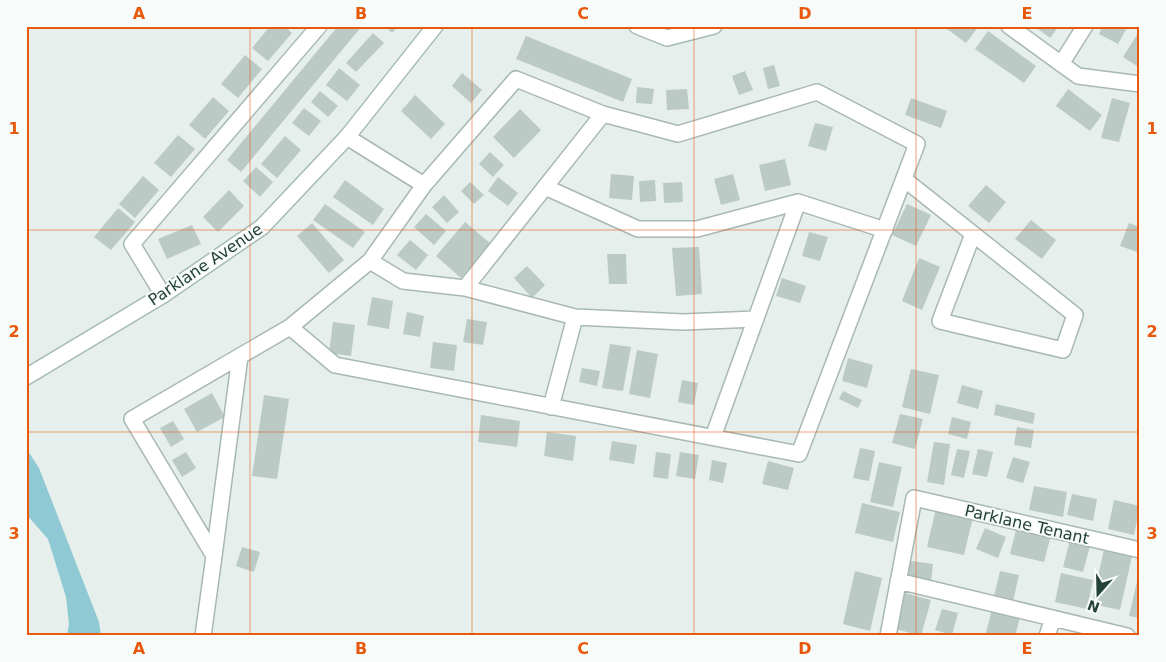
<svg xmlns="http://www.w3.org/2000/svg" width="1166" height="662" font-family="'DejaVu Sans',sans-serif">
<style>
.water{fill:#8ec9d4}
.building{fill:#bbcac4}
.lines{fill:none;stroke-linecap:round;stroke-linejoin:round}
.street-casing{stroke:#a8b8b2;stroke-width:18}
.secondary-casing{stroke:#a4bbb3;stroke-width:18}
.street{stroke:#fff;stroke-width:15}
.secondary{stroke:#fff;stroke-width:15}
.grid{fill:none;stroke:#e8590c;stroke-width:1;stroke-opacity:0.55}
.labels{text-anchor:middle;stroke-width:4;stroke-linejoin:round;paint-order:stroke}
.street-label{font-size:16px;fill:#24423a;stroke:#f7fbf9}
.neatline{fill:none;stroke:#e8590c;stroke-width:2}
.grid-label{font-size:16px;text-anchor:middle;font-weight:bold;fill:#e8590c}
</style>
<rect width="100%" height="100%" fill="#e6efeb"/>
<path class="water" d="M26 448 39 468 99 622 101 636H67L69 624 66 597 48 539 26 514Z"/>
<path class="building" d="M270 26H284L292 33 268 61 252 48Z
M338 26H362L241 172 227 160Z
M385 26H398L392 33Z
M943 26H979L966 43Z
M1034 26H1059L1050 38Z
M1103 26H1128L1118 44 1099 34Z
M1140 30V68L1123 57Z
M988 31 1036 66 1024 83 975 49Z
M373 33 384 43 356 72 346 63Z
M526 36 632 79 623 102 516 59Z
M245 55 262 69 238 98 221 84Z
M774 65 780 86 768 89 763 68Z
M339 68 360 85 347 101 326 85Z
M745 71 753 90 739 95 732 76Z
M462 73 482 90 471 103 452 86Z
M637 87 654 89 652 104 636 103Z
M687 89 689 109 667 110 666 90Z
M1068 89 1102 115 1090 131 1056 106Z
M320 91 338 106 328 117 311 102Z
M415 95 445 124 431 139 401 111Z
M213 97 229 111 205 139 189 125Z
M911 98 947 111 941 128 905 115Z
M1112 98 1130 103 1119 142 1101 138Z
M304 108 321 121 309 136 292 123Z
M520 109 541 130 514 158 493 137Z
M815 123 833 127 826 151 808 146Z
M178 135 195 149 171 177 154 163Z
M285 136 301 150 277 178 261 164Z
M490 152 504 165 493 177 479 164Z
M785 159 791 185 765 191 759 165Z
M256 167 273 182 260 197 243 181Z
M611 174 634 176 632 200 609 198Z
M733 174 740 200 721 205 714 179Z
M143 176 159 190 135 218 119 204Z
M498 177 518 193 508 206 488 191Z
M345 180 384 209 373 225 333 197Z
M655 180 656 201 640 202 639 181Z
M470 182 484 195 474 204 461 191Z
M682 182 683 202 664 203 663 183Z
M986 185 1006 202 989 223 968 206Z
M229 190 244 206 218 232 203 217Z
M444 195 459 212 447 223 432 207Z
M325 204 365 232 353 248 313 220Z
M907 204 931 215 916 246 892 235Z
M118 208 135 222 111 250 94 237Z
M426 214 446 231 434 245 414 227Z
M1031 220 1056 240 1042 259 1015 239Z
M465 222 491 244 461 278 436 256Z
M312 223 344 260 329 273 297 236Z
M1129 223 1140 227V253L1120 246Z
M192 225 201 244 167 259 158 239Z
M809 232 828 237 820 261 802 256Z
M410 240 428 255 416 270 397 255Z
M699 247 702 294 676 296 672 248Z
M607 254H626L627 284H609Z
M919 258 940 267 922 310 902 301Z
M527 266 545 285 532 298 514 278Z
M782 278 806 286 800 303 776 296Z
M372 297 393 301 389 329 367 325Z
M407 312 424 316 420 337 403 334Z
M467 319 487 322 483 345 463 342Z
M333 322 355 325 351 356 329 353Z
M433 342 457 345 454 371 430 368Z
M610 344 631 347 623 391 602 388Z
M637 350 658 354 650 398 629 394Z
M848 358 873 365 867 388 842 381Z
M582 368 600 371 597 386 579 382Z
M911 369 939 375 930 414 902 407Z
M682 380 698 383 694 405 678 402Z
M962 385 983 391 978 409 957 403Z
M843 391 862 400 858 408 839 399Z
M212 393 225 417 197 432 184 409Z
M264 395 289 399 277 479 252 476Z
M996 404 1035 413 1033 424 994 415Z
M900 414 923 419 915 449 892 443Z
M481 415 520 421 517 447 478 442Z
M952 417 971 422 967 439 948 434Z
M173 421 184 439 171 447 160 428Z
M1017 427 1034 430 1031 448 1014 445Z
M547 432 576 436 573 461 544 456Z
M612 441 637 445 634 464 609 460Z
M934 442 950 444 944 485 927 482Z
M860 448 875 451 869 481 853 478Z
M957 449 970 451 964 478 951 475Z
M978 449 993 452 987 477 972 474Z
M186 452 196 468 182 477 172 460Z
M656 452 671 454 668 479 653 477Z
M680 452 699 455 695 479 676 476Z
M1013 457 1030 462 1023 483 1006 478Z
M712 460 727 463 723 483 709 480Z
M768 461 794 468 788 490 762 484Z
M879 462 902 467 893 507 870 502Z
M1034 486 1067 492 1063 517 1029 510Z
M1072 494 1097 499 1093 521 1067 515Z
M1114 500 1140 506 1134 535 1108 529Z
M862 503 900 512 893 542 855 533Z
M937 504 974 513 964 555 927 547Z
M1017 526 1051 535 1044 562 1010 554Z
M985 528 1006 537 998 558 976 549Z
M1070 540 1090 546 1083 572 1063 567Z
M242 547 260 552 254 572 236 566Z
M1104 549 1132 556 1120 610 1092 604Z
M905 560 933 564 931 582 903 579Z
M855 571 882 578 870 631 843 624Z
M1000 571 1019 575 1013 601 994 596Z
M1061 573 1093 580 1087 609 1055 602Z
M1139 573H1140V618L1129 616Z
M905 593 931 600 921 636 896 629Z
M942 609 958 613 952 635 935 630Z
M992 610 1020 618 1015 636H985Z"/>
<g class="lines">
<g class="street-casing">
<path id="street" d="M1009 26 1078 76 1140 84
M1061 64 1085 26
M904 179 1075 315 1063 350 940 321 973 234
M545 187 638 229H697L798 202 885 230
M370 261 403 281 465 288 575 317 683 322 756 319
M465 288 603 114
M163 295 132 244 319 26
M290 327 335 365 799 454 917 144 817 92 678 134 603 114 516 79 424 185 347 137
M551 407 575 317
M713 437 798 202
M214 556 240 356
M898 581 1127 636
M203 636 214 556 132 419 290 327 370 261 424 185
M888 636 914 498 1140 550
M1047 636 1053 618"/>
</g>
<g class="secondary-casing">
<path id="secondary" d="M637 26 667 38 714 26
M26 377 163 295 262 227 347 137 435 26"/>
</g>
<use href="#street" class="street"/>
<use href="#secondary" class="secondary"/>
</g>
<path class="grid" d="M250 26V636M472 26V636M694 26V636M916 26V636M26 230H1140M26 432H1140"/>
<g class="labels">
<g class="street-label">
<text transform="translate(205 264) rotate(-34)" y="6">Parklane Avenue</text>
<text transform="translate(1027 524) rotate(13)" y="6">Parklane Tenant</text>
</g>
</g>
<rect width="1166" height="662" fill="none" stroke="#f7fbf9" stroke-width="55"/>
<g transform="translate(1098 594) rotate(200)" stroke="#f7fbf9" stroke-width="4" paint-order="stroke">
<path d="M0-4L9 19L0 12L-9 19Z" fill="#24423a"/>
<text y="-8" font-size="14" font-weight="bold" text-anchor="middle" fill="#24423a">N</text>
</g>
<rect x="28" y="28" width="1110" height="606" class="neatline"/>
<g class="grid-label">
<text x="139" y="19">A</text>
<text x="361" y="19">B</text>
<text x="583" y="19">C</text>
<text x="805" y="19">D</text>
<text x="1027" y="19">E</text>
<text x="14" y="134">1</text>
<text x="1152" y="134">1</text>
<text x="14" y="337">2</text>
<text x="1152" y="337">2</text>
<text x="14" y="539">3</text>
<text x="1152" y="539">3</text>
<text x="139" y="654">A</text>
<text x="361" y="654">B</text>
<text x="583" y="654">C</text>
<text x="805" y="654">D</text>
<text x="1027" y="654">E</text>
</g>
</svg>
